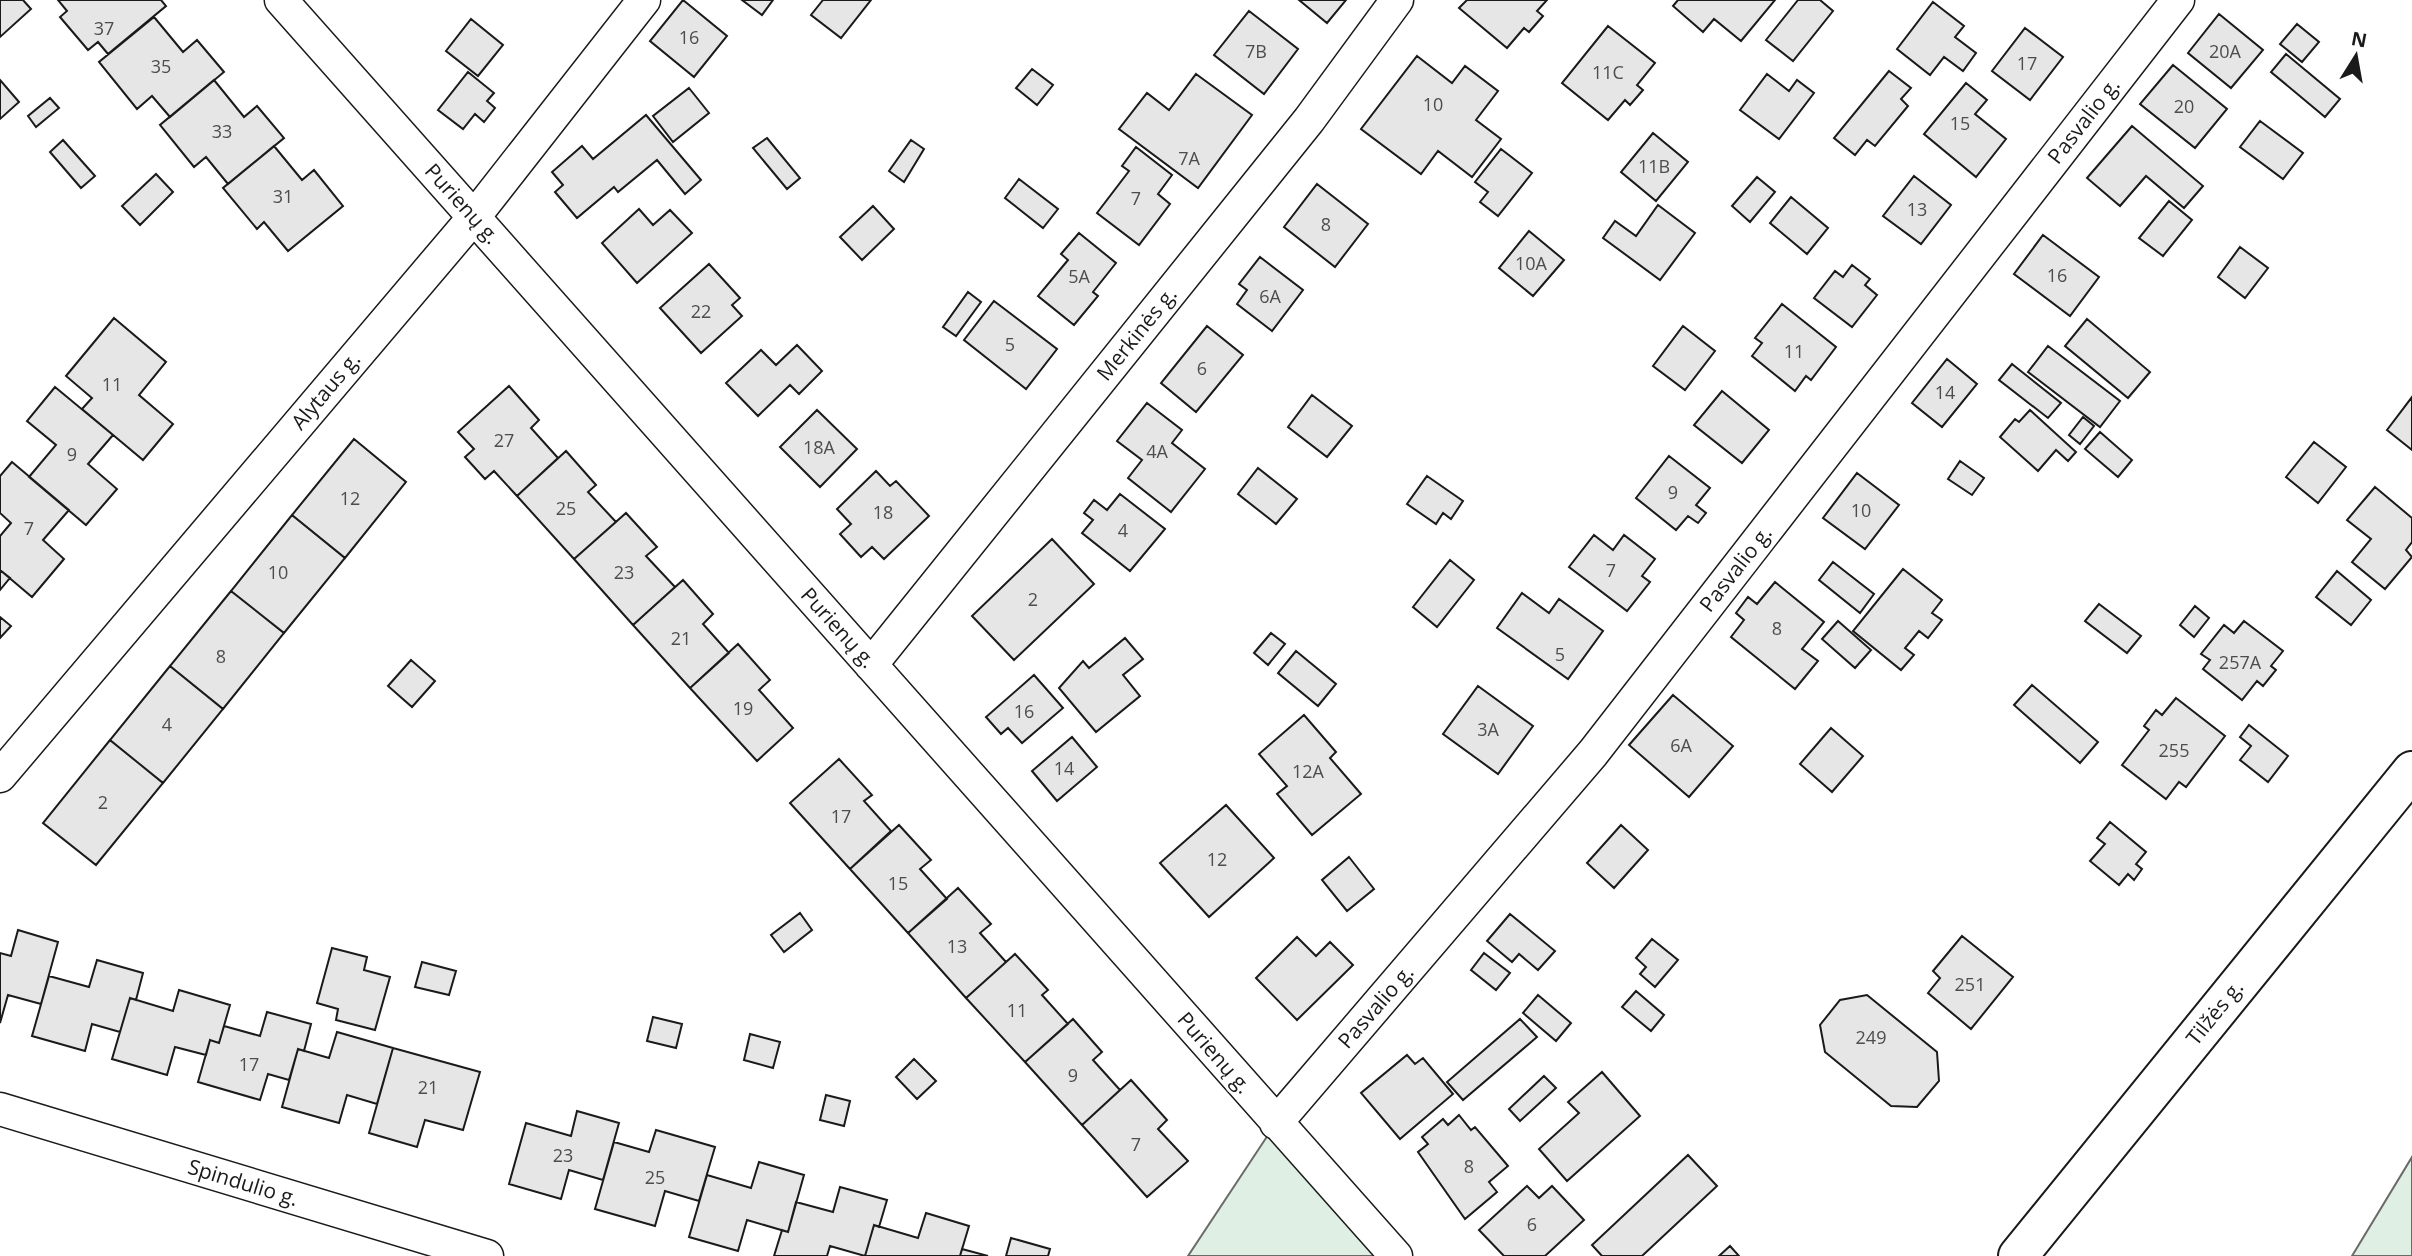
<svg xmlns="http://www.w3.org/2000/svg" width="2412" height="1256" font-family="'Open Sans',sans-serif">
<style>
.green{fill:#e0efe3;stroke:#6a6a6a;stroke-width:2}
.building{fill:#e6e6e6;stroke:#1a1a1a;stroke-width:2}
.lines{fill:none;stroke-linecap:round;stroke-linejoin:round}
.minor-casing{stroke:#1a1a1a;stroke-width:35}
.trunk-casing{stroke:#1a1a1a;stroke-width:42}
.minor{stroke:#fff;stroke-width:32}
.trunk{stroke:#fff;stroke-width:38}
.labels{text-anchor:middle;stroke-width:5;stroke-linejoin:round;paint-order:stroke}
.number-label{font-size:18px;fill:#4d4d4d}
.street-label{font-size:21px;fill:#1a1a1a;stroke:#fff}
</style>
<rect width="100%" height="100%" fill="#fff"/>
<path class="green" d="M1276 1123 1395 1256H1188Z
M2412 1157V1256H2352Z"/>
<path class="building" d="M0 0H23L31 9 0 37Z
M58 0H161L166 6 108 54 98 42 88 50 60 17 67 11Z
M683 0 727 36 694 77 650 41Z
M742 0H773L762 15Z
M823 0H871L841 38 811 15Z
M1299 0H1346L1327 23Z
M1467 0H1547L1537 11 1543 16 1529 32 1524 28 1507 48 1459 8Z
M1678 0H1775L1741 41 1714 19 1703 32 1673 6Z
M1798 0H1820L1833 11 1793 61 1766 40Z
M1933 2 1964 26 1955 37 1976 53 1963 71 1944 57 1930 75 1897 49Z
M1249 11 1298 49 1264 94 1214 55Z
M2219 14 2263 50 2231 88 2188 53Z
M154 17 183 52 197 40 224 72 170 117 152 96 137 109 99 62Z
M471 19 503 45 478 76 446 51Z
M2297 24 2319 42 2302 62 2280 44Z
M1608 26 1655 63 1637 85 1643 90 1630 105 1625 100 1608 120 1562 83Z
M2025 28 2063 57 2030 100 1992 71Z
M2286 54 2340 99 2325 117 2271 72Z
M1417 56 1452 83 1465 66 1498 91 1476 120 1501 139 1472 177 1438 151 1421 174 1361 129Z
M2173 65 2227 109 2195 148 2140 104Z
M1032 69 1053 85 1037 105 1016 88Z
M1889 71 1911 88 1901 99 1908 106 1875 146 1867 140 1855 155 1834 138Z
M468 72 494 93 487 101 495 108 484 122 475 114 463 129 438 110Z
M1196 74 1252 115 1198 188 1119 129 1147 93 1169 110Z
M1767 74 1789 91 1797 80 1814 93 1779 139 1740 110Z
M0 80 19 102 0 119Z
M214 80 244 117 257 106 284 138 228 184 206 157 194 167 160 125Z
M1966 83 1987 100 1975 114 2006 139 1976 177 1924 134Z
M689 88 709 113 673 142 653 116Z
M50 98 59 108 36 127 28 116Z
M646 115 701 180 685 194 657 160 618 192 614 187 577 218 555 192 563 185 552 172 582 146 593 159Z
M2260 121 2303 153 2283 179 2240 147Z
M2132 126 2203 186 2184 208 2146 176 2120 206 2087 178Z
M1653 133 1688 162 1656 201 1621 172Z
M767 138 800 178 787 189 753 148Z
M63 140 95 176 81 188 50 152Z
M911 140 924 149 904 182 889 171Z
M274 146 302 180 314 170 343 206 288 251 264 222 257 229 223 188Z
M1136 147 1172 175 1158 194 1170 204 1139 245 1097 213 1129 171 1122 166Z
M1501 149 1532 173 1498 216 1480 202 1488 192 1475 182Z
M156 174 173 192 140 225 122 206Z
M1914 176 1951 205 1921 244 1883 216Z
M1757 177 1775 192 1750 222 1732 206Z
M1019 179 1058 209 1043 228 1005 198Z
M1317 184 1368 224 1335 267 1284 227Z
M1791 197 1828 228 1807 254 1770 223Z
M2169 201 2192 220 2163 256 2139 238Z
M1658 205 1695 233 1660 280 1603 238 1615 221 1636 236Z
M873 206 894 229 862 260 840 237Z
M639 209 653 225 670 210 692 233 637 283 602 243Z
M1529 231 1564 260 1533 296 1499 268Z
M1079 233 1116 263 1093 292 1098 296 1074 325 1038 296 1068 260 1061 254Z
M2043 235 2099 277 2070 316 2014 274Z
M2240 247 2268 268 2245 298 2218 277Z
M1260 257 1303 290 1272 331 1237 304 1247 290 1239 284Z
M709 264 740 298 732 305 742 316 701 353 660 308Z
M1852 265 1870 279 1865 285 1877 295 1852 327 1814 298 1835 271 1843 277Z
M968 292 981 302 956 336 943 327Z
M994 301 1057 349 1026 389 964 340Z
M1782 304 1836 347 1811 380 1806 376 1795 391 1752 356 1762 343 1755 338Z
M114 318 166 362 139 395 173 424 143 460 82 409 92 398 66 376Z
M2087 319 2150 372 2128 398 2065 346Z
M1207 326 1243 355 1196 412 1161 383Z
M1683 326 1715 351 1685 390 1653 366Z
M797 345 822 371 799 394 790 385 758 416 726 383 761 350 776 365Z
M2048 346 2120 401 2100 427 2028 372Z
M1947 359 1977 384 1942 427 1912 403Z
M2012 364 2061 403 2048 418 1999 380Z
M509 386 539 420 531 428 558 458 517 496 494 471 485 479 465 457 474 449 458 432Z
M55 387 113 435 88 464 117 489 86 525 29 477 56 445 27 421Z
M1722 391 1769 430 1742 463 1694 425Z
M1312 395 1352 426 1327 457 1288 427Z
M2412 397V450L2387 430Z
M1147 403 1182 430 1172 443 1205 469 1171 512 1128 478 1142 460 1117 441Z
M817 410 857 449 820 487 780 447Z
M2030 410 2076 452 2068 461 2056 450 2038 471 2000 437 2015 419 2019 422Z
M2083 417 2094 426 2080 444 2069 435Z
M2100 432 2132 460 2118 477 2085 449Z
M354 439 406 482 345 558 292 515Z
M2314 442 2346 467 2318 503 2286 477Z
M566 451 596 485 588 492 616 522 574 559 517 496Z
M1669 456 1710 488 1696 505 1706 513 1698 523 1688 516 1676 530 1636 498Z
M1960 461 1984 478 1972 495 1948 479Z
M12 462 69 510 43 540 64 559 32 597 0 570V536L11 523 0 513V476Z
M1258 468 1297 499 1276 524 1238 494Z
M876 471 890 486 896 481 929 516 884 559 872 547 861 557 840 534 851 524 837 509Z
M1857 473 1899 505 1865 549 1823 518Z
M1427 476 1463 501 1451 519 1443 513 1436 524 1407 504Z
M2375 487 2412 518V542L2406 550 2412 557 2385 589 2352 562 2371 539 2347 520Z
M1120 494 1165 529 1130 571 1082 533 1093 520 1084 513 1094 500 1107 510Z
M626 513 657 547 646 556 675 587 633 625 574 559Z
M292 515 345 558 284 633 231 591Z
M1594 535 1613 550 1624 535 1655 559 1642 576 1650 582 1627 611 1569 567Z
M1052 539 1094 584 1014 660 972 616Z
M1450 560 1474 580 1437 627 1413 607Z
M1833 562 1874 594 1860 613 1819 580Z
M1903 569 1942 600 1932 613 1942 620 1928 638 1919 631 1905 648 1914 655 1901 670 1853 631Z
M0 570 10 578 0 590Z
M2337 571 2371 600 2351 625 2316 597Z
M683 580 713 614 703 624 729 653 690 688 633 625Z
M1775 582 1824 622 1802 649 1818 661 1795 689 1731 637 1744 620 1736 613 1748 597 1757 604Z
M231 591 284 633 223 709 170 666Z
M1522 593 1549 613 1559 599 1603 631 1568 679 1497 628Z
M2099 604 2141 636 2127 653 2085 621Z
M2195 606 2209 618 2194 637 2180 625Z
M0 617 11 626 0 638Z
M1838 621 1871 650 1855 668 1822 639Z
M2244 621 2283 651 2271 666 2276 670 2263 686 2257 681 2242 700 2203 669 2210 660 2201 654 2224 625 2234 633Z
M1271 633 1285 644 1268 665 1254 653Z
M1125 638 1143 659 1123 675 1140 696 1096 732 1059 688 1083 661 1089 668Z
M738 644 770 680 759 690 793 728 757 761 690 688Z
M1296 651 1336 684 1318 706 1278 673Z
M411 660 435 681 412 707 388 686Z
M170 666 223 709 163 783 110 740Z
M1034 675 1063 708 1022 743 1008 728 1001 734 986 717Z
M2032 685 2098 742 2080 763 2014 705Z
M1478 686 1533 726 1498 774 1443 734Z
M1673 695 1733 746 1689 797 1629 745Z
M2176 698 2225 736 2186 787 2179 782 2166 799 2122 765 2149 730 2144 726 2156 710 2162 715Z
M1304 715 1336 752 1330 758 1361 794 1312 835 1277 794 1287 786 1259 754Z
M2249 725 2288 756 2268 782 2240 760 2251 746 2240 737Z
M1831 728 1863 756 1832 792 1800 764Z
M1072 737 1097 767 1057 801 1032 771Z
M110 740 163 783 96 865 43 823Z
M839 759 872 795 864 801 891 831 850 869 790 803Z
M1226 805 1274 858 1209 917 1160 863Z
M2110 822 2146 852 2136 864 2142 869 2134 880 2128 874 2119 885 2090 861 2105 844 2097 838Z
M899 825 931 860 920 869 947 899 908 933 850 869Z
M1621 825 1648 850 1614 888 1587 863Z
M1349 857 1374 889 1347 911 1322 880Z
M958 888 991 924 980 933 1006 962 966 998 908 933Z
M800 913 812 930 784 952 771 935Z
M1510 914 1555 951 1538 970 1519 954 1512 962 1487 941Z
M18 930 58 942 41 1004 8 995 0 1023V953L11 956Z
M1962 936 2013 977 1971 1029 1928 993 1940 978 1933 971Z
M1297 937 1316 956 1330 942 1353 965 1297 1020 1256 978Z
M1652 939 1678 960 1655 987 1640 974 1646 967 1636 958Z
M332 948 367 957 364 970 390 977 375 1030 336 1020 338 1009 317 1003Z
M1484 953 1510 973 1496 990 1471 970Z
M1015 954 1048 990 1042 995 1068 1024 1025 1062 966 998Z
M97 960 143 973 136 1000 130 998 120 1032 92 1024 85 1051 32 1036 49 976 89 987Z
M422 962 456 971 449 995 415 987Z
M179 990 230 1005 219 1043 210 1040 206 1055 175 1047 167 1075 112 1059 130 998 173 1011Z
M1636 991 1664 1015 1651 1031 1622 1007Z
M1538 995 1571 1023 1556 1041 1523 1013Z
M1867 995 1937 1052 1939 1081 1917 1107 1891 1106 1825 1052 1820 1025 1840 1000Z
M267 1012 311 1024 304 1051 298 1049 289 1080 268 1074 260 1100 198 1082 210 1040 219 1043 224 1026 260 1036Z
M653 1017 682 1024 676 1048 647 1041Z
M1073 1019 1102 1052 1093 1060 1120 1090 1082 1125 1025 1062Z
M1520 1019 1537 1037 1463 1100 1447 1082Z
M337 1032 393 1048 377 1104 347 1095 339 1123 282 1107 298 1049 329 1058Z
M750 1034 780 1042 773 1068 744 1060Z
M393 1048 480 1072 463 1130 425 1120 417 1147 369 1133Z
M1407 1055 1415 1064 1423 1058 1453 1094 1400 1139 1361 1093Z
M914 1059 936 1081 917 1099 896 1077Z
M1602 1072 1640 1116 1567 1181 1539 1149 1579 1113 1568 1102Z
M1544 1076 1556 1088 1520 1121 1509 1109Z
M1131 1080 1167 1120 1158 1129 1188 1161 1147 1197 1082 1125Z
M826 1095 850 1101 844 1126 820 1120Z
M577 1111 619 1123 603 1180 569 1170 561 1199 509 1184 526 1123 571 1136Z
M1459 1115 1471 1130 1475 1127 1508 1166 1489 1182 1497 1192 1465 1219 1418 1152 1428 1144 1422 1137 1443 1119 1448 1125Z
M656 1130 715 1147 699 1201 665 1191 655 1226 595 1209 614 1142 649 1152Z
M1688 1155 1717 1186 1642 1256H1602L1592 1245Z
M759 1162 804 1175 788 1232 747 1220 738 1251 689 1237 707 1175 751 1188Z
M1527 1186 1539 1198 1552 1186 1584 1220 1545 1256H1504L1479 1230Z
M840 1187 887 1200 879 1227 874 1225 865 1256 830 1246 827 1256H774L782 1230 788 1232 796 1202 833 1212Z
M926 1213 969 1226 960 1256H865L874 1225 918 1238Z
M1011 1238 1050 1249 1048 1256H1006Z
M1730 1246 1739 1256H1719Z
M962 1249 988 1256H960Z"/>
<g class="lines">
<g class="minor-casing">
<path id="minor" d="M281 0 1396 1256
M871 665 1309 120 1397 0
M0 776 474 217 644 0
M0 1109 487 1256
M1276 1123 1593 753 2178 0"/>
</g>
<g class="trunk-casing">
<path id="trunk" d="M2018 1256 2412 771"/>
</g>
<use href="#minor" class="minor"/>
<use href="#trunk" class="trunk"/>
</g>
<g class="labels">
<g class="number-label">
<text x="104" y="35">37</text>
<text x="689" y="44">16</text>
<text x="1256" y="58">7B</text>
<text x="2225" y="58">20A</text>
<text x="2027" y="70">17</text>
<text x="161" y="73">35</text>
<text x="1608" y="79">11C</text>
<text x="1433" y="111">10</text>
<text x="2184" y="113">20</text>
<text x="1960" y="130">15</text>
<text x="222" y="138">33</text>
<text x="1189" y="165">7A</text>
<text x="1654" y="173">11B</text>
<text x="283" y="203">31</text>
<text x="1136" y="205">7</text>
<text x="1917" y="216">13</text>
<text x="1326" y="231">8</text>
<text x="1531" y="270">10A</text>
<text x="2057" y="282">16</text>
<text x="1079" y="283">5A</text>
<text x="1270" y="303">6A</text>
<text x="701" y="318">22</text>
<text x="1010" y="351">5</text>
<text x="1794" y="358">11</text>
<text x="1202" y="375">6</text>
<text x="112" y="391">11</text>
<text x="1945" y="399">14</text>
<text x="504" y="447">27</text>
<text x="819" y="454">18A</text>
<text x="1157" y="458">4A</text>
<text x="72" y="461">9</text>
<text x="1673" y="499">9</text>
<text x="350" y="505">12</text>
<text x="566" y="515">25</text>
<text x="1861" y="517">10</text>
<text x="883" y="519">18</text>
<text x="29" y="535">7</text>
<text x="1123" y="537">4</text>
<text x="1611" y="577">7</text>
<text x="278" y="579">10</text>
<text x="624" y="579">23</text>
<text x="1033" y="606">2</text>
<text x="1777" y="635">8</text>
<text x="681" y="645">21</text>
<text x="1560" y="661">5</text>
<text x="221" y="663">8</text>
<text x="2240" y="669">257A</text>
<text x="743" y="715">19</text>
<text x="1024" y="718">16</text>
<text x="167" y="731">4</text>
<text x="1488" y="736">3A</text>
<text x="1681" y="752">6A</text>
<text x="2174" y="757">255</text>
<text x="1064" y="775">14</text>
<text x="1308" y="778">12A</text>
<text x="103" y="809">2</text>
<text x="841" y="823">17</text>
<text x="1217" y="866">12</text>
<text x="898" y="890">15</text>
<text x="957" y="953">13</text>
<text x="1970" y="991">251</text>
<text x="1017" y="1017">11</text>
<text x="1871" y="1044">249</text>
<text x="249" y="1071">17</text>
<text x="1073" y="1082">9</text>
<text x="428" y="1094">21</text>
<text x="1136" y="1151">7</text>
<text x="563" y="1162">23</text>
<text x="1469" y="1173">8</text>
<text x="655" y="1184">25</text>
<text x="1532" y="1231">6</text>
</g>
<g class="street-label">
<text transform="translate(2084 121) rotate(-52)" y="7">Pasvalio g.</text>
<text transform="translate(462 204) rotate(48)" y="7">Purienų g.</text>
<text transform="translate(1137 334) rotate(-51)" y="7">Merkinės g.</text>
<text transform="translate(326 391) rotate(-50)" y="7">Alytaus g.</text>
<text transform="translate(1736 569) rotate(-52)" y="7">Pasvalio g.</text>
<text transform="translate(838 628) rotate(48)" y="7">Purienų g.</text>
<text transform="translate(1376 1007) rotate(-49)" y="7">Pasvalio g.</text>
<text transform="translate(2215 1013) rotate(-51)" y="7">Tilžės g.</text>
<text transform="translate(1214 1053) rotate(49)" y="7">Purienų g.</text>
<text transform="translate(243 1183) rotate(17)" y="7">Spindulio g.</text>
</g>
</g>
<g transform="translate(2356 56) rotate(11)" stroke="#ffffff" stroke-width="5" paint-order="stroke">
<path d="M0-5L12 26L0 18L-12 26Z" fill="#1a1a1a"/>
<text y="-10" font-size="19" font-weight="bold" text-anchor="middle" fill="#1a1a1a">N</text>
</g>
</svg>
